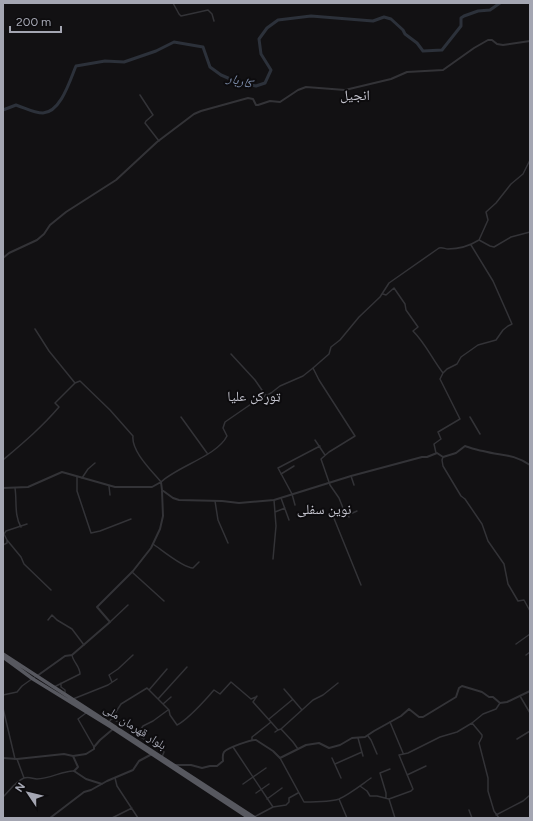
<svg xmlns="http://www.w3.org/2000/svg" width="533" height="821" font-family="Figtree,'Noto Naskh Arabic',sans-serif">
<style>
.lines{fill:none;stroke-linecap:round;stroke-linejoin:round}
.river{stroke:#2c313a;stroke-width:3}
.minor{stroke:#333337;stroke-width:1.5}
.tertiary{stroke:#333337;stroke-width:2}
.trunk{stroke:#57585f;stroke-width:3.5}
.labels{text-anchor:middle;stroke-width:4;stroke-linejoin:round;paint-order:stroke}
.street-label{font-size:12px;fill:#a4a6b2;stroke:#0d0c0e}
.water-label{font-size:13px;font-style:italic;fill:#7d8dab;stroke:#0d0c0e}
.quarter-label{font-size:14px;fill:#c5c5cf;stroke:#0d0c0e}
</style>
<rect width="100%" height="100%" fill="#121113"/>
<g class="lines">
<path class="river" d="M3 110 16 105C25 108 34 113 43 113 61 112 70 80 76 66L105 61 124 62 156 51 174 42 203 47 210 67 221 75 235 81 256 86 265 83 271 70 261 54 259 39 267 28 278 20 311 16 373 21 384 17 391 19 403 30 405 34 417 43 423 51 442 50 461 26V18L464 16 478 11 490 10 500 3"/>
<path class="minor" d="M173 3 179 14 181 16 208 10 212 14 214 21
M140 95 153 115 146 121 145 123 159 141
M479 240 488 220 486 212 496 203 511 184 523 174 530 160
M383 294 386 295 394 288 405 304 406 310 418 327 413 331C426 344 432 359 443 373
M35 329 49 351 75 383 80 381 110 410 133 436C131 451 152 471 161 482 178 466 217 456 227 436L223 428 225 422 254 402 271 393 280 386 303 376 313 368 329 354 331 347 340 340 359 317 380 297 389 283 439 248C443 247 445 249 448 249 459 249 471 245 479 240L490 246 494 247 511 237 530 232
M231 354 255 380 266 396
M313 368 319 380 355 436 329 452 321 459 330 485 339 498 345 513 348 515 349 517
M181 417 207 453
M470 417 480 434
M315 440 325 455
M436 453 434 444 441 439 438 432 460 419 440 379 443 373 447 369 457 364 461 357 478 345 496 340 503 330 508 326 512 324 493 281 471 245
M443 457 442 460 443 466 461 496 465 499 482 524 488 541 504 564 508 584 518 601 524 600 530 611
M3 460C23 443 42 427 59 407L55 403 75 383
M281 474 294 466
M351 476 354 485
M77 477V491L91 533 100 531 131 519
M82 478 88 469 95 463
M109 486 110 495
M15 488C17 500 14 516 21 527
M281 498 289 520
M215 501 218 520 228 543
M295 505 292 494 278 468 320 446
M331 511 361 585
M275 512 285 508
M348 515 357 511
M334 516 345 512
M7 540 21 557 24 564 51 590
M153 544C162 550 183 568 193 568L199 562
M3 545 7 543V540L4 534 6 531 27 524
M273 559 276 526 274 500
M132 572 164 601
M48 620 52 615 57 620 72 629 84 645
M110 622 128 605
M516 644 530 634
M526 655 530 652
M112 682 109 675 118 669 133 655
M61 683V687L65 690V693
M54 687 80 674C80 666 73 662 72 655
M284 689 302 710
M149 690 167 669
M3 695 17 692 22 686 36 676
M520 696 530 713
M73 699 108 685 117 679
M158 699 187 667
M163 704 171 697
M3 708 15 759
M86 713 78 719 94 747
M112 718 121 704 147 688 169 710 170 715 177 725C190 718 204 701 214 690L220 694 231 682 251 699 256 697
M269 719 292 700
M109 722 112 718 164 752 162 757
M271 722 278 730 281 729 293 742 298 749
M390 722 403 753
M281 729 313 700 323 695 338 683
M275 732 278 730
M137 735 143 726 153 721 168 710
M368 736 371 740 377 754
M358 738 363 756
M517 739 530 731
M252 740V737L271 722 253 702 257 696
M233 747 273 807
M280 758 304 802C312 802 331 802 339 799 350 794 361 785 371 778
M332 758 341 778
M17 759 24 778
M335 764 362 752
M407 775 426 766
M115 778 117 786 138 818
M243 784 266 768
M360 786 367 791 370 796H377L389 799 411 791 413 789 399 755 408 753 440 737 457 732 472 723
M256 793 269 784
M3 797C9 791 16 781 24 778 29 776 33 779 37 779 49 779 65 770 74 771
M386 798V793L380 773 390 769
M267 799 282 788
M339 799 347 818
M389 799 395 818
M469 810 472 818
M496 815 523 801 530 795
M256 816 273 807 286 805 289 802V798L298 793
M112 818 132 808
M499 818 494 811 488 791V778L479 743 482 737V735L472 723 483 714 496 709 500 703"/>
<path class="tertiary" d="M3 258 9 253 37 240 44 234 50 225 66 212 116 180 157 142 194 114 201 111 248 98 253 99 256 105H258L270 101 280 102 298 90 306 87 345 90 391 79 407 72 443 70 474 48 488 40H492L497 44 503 45 530 41
M3 488 28 487 62 472 115 487H152L161 482 162 490 173 498 179 500 222 501 239 503 274 500 351 476 422 457H427L437 453 443 457 456 453 465 446C471 448 476 450 483 451 501 456 512 453 530 465
M37 676 65 656 72 655 110 622 97 607 133 571 151 548 160 529 163 516 162 491
M73 756 78 767 74 771 86 779 102 784
M3 758 17 759 64 754 73 756 86 754 94 749V747L100 740 113 729
M175 765H191L202 768 210 766H217L223 761C223 759 222 755 224 752 227 748 252 739 256 740L273 751 280 758 306 745 319 743 329 748 340 745 352 738 365 737 374 731 401 716 409 709 419 717H423L456 697 459 688 462 686 482 692 489 697H493L500 703 507 702 530 691
M50 818 84 792 91 790 107 781 133 770 139 761 152 754"/>
<path class="trunk" d="M3 654 255 818
M3 657 33 679 111 727 249 818"/>
</g>
<g class="labels">
<g class="street-label">
<text transform="translate(135 727) rotate(33)" y="4">بلوار قهرمان ملی</text>
</g>
<g class="water-label">
<text transform="translate(240 80) rotate(15)" y="5">کاربار</text>
</g>
<g class="quarter-label">
<text x="355" y="100">انجيل</text>
<text x="254" y="401">ټوړکن علیا</text>
<text x="324" y="514">نوین سفلى</text>
</g>
</g>
<rect width="533" height="821" fill="none" stroke="#a4a6b2" stroke-width="8"/>
<g transform="translate(28 793) rotate(305)" stroke="#0d0c0e" stroke-width="3" paint-order="stroke">
<path d="M0-3L7 15L0 10L-7 15Z" fill="#a4a6b2"/>
<text y="-6" font-size="11" font-weight="bold" text-anchor="middle" fill="#a4a6b2">N</text>
</g>
<path d="M10 26v6h51v-6" fill="none" stroke="#a4a6b2" stroke-width="2"/>
<text x="16" y="26" font-size="12" fill="#a4a6b2" stroke="#0d0c0e" stroke-width="3" paint-order="stroke">200 m</text>
</svg>
